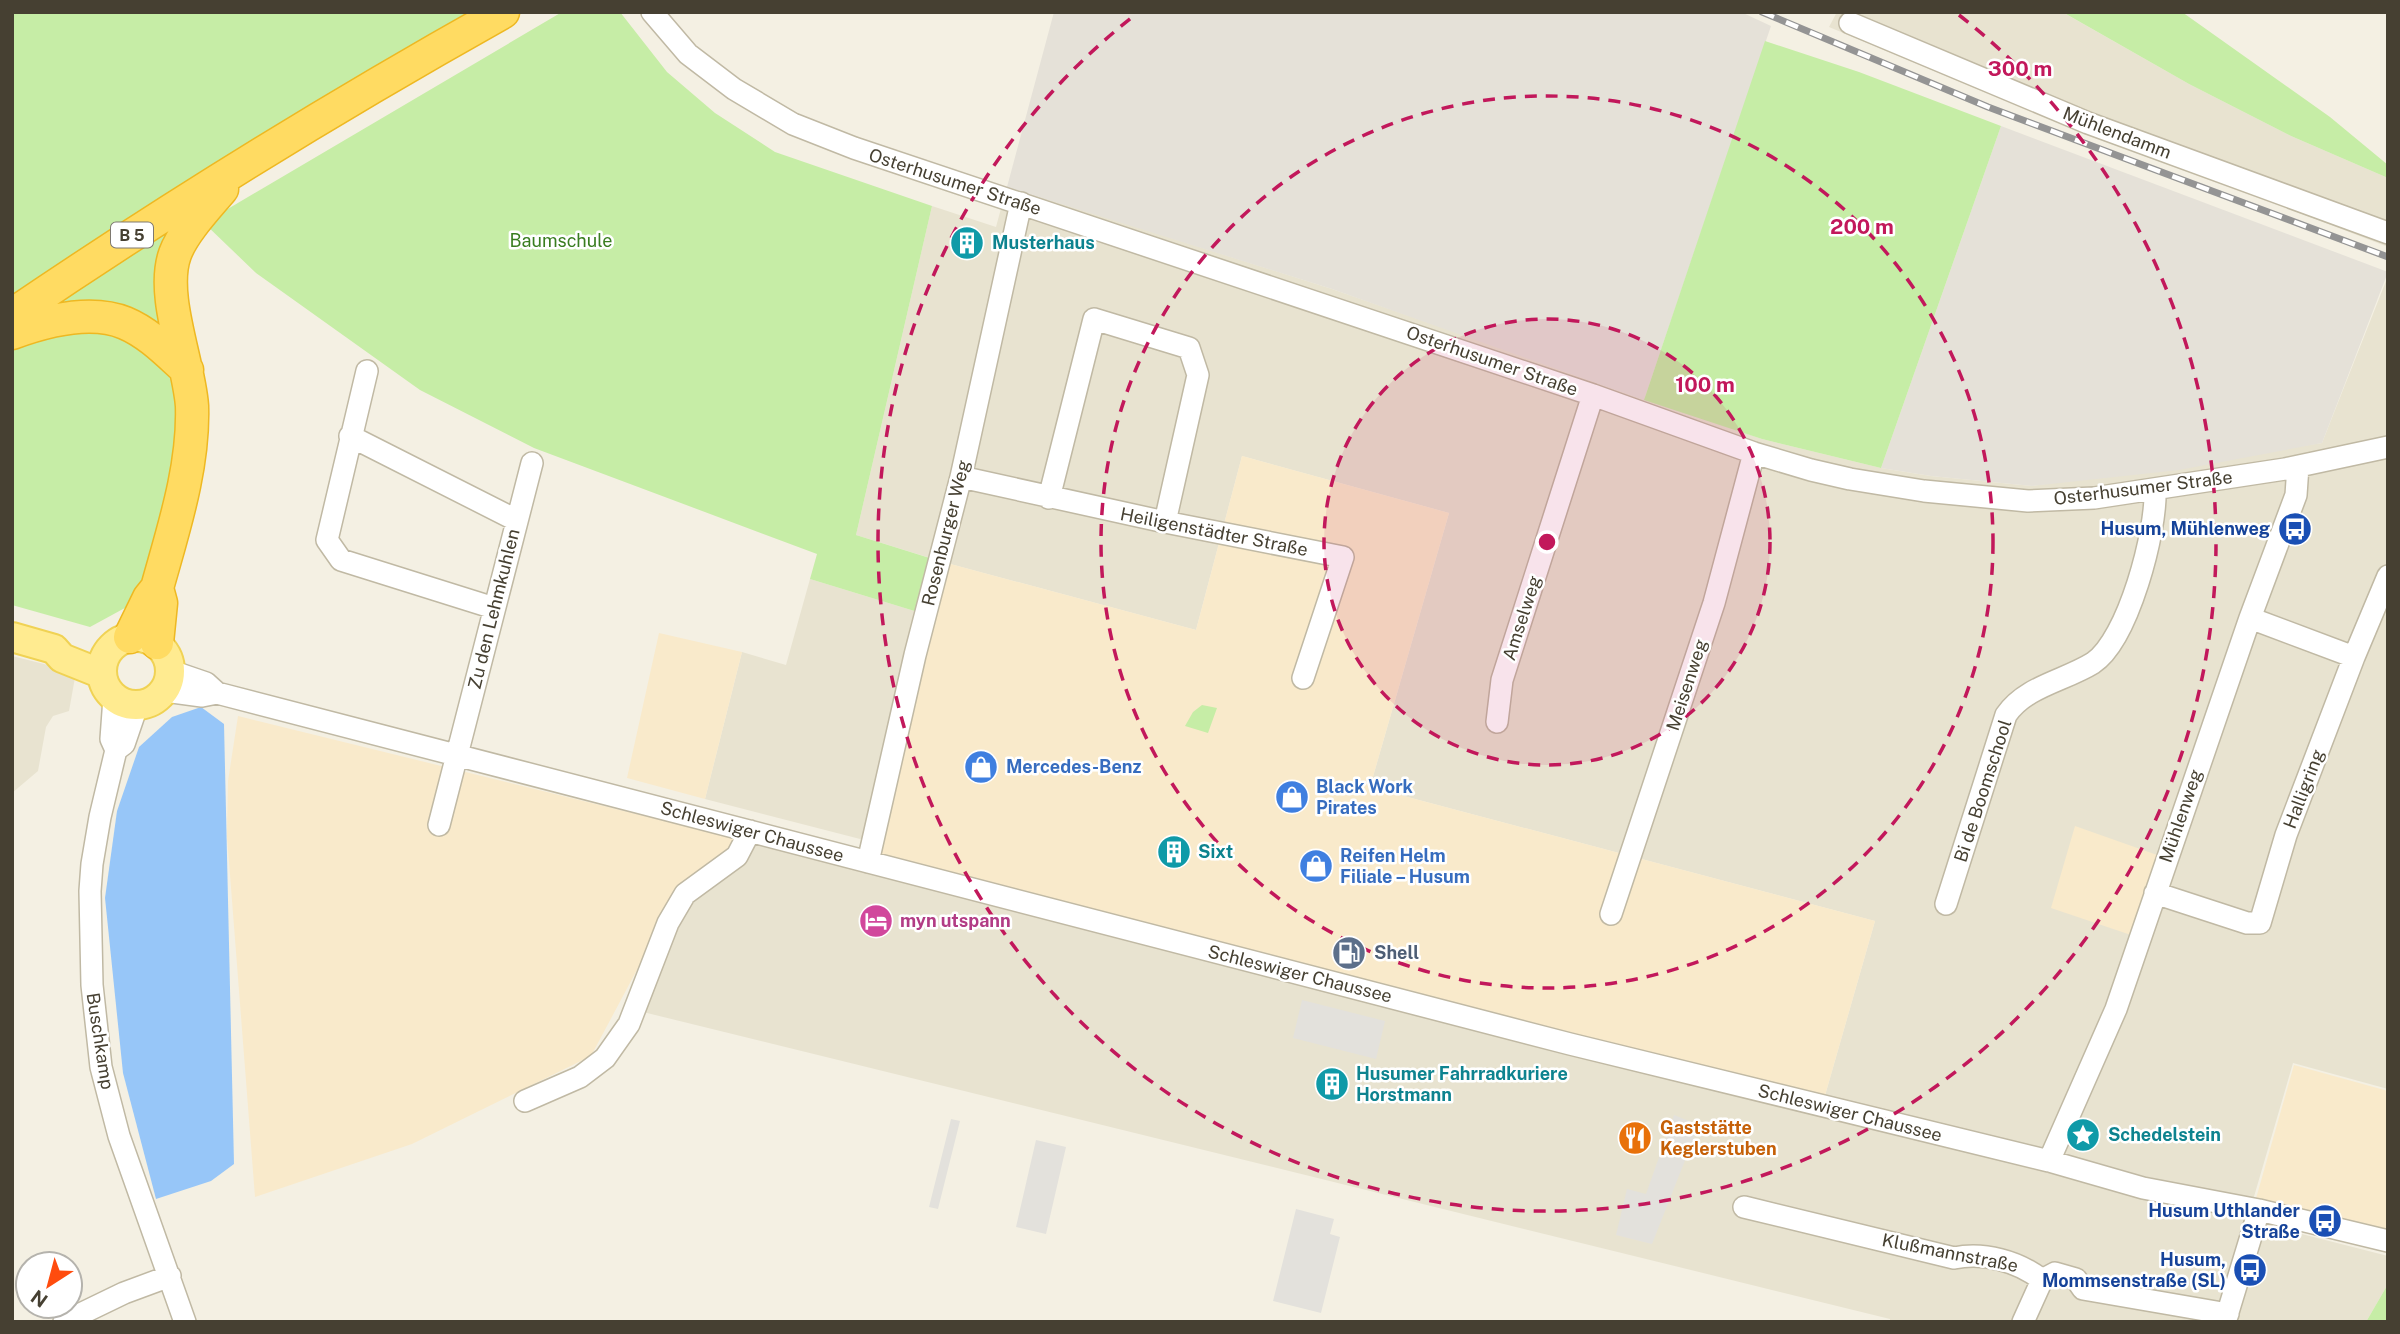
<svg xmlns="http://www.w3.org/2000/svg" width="2400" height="1334" font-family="'Public Sans',sans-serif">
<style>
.residential{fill:#e8e3d0}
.commercial{fill:#f9eacb}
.industrial{fill:#e5e1d8}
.green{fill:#c6eda6}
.parking{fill:#e3e1dc}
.water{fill:#97c6f8}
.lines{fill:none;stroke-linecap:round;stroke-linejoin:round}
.minor-casing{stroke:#c0b9a4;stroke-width:24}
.major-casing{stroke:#f0d254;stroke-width:32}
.highway-casing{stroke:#eeb822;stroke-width:35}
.minor{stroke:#fff;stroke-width:21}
.major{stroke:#ffeb90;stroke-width:28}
.highway{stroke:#ffdb62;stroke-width:32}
.rail-casing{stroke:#949494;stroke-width:7}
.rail{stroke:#fff;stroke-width:4.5;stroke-dasharray:13;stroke-linecap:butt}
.ring{fill:none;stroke:#c2185b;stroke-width:3.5;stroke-dasharray:12 9}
.labels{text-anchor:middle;stroke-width:5;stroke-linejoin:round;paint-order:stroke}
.shield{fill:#fff;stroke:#7e7970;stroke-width:2}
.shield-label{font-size:16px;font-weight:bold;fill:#464032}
.street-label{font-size:18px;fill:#464032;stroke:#fff}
.park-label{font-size:18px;fill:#397d20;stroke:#fff}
.culture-label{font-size:18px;font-weight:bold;fill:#0d838f;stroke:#fff;text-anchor:start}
.transit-label{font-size:18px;font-weight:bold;fill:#164399;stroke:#fff;text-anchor:end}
.shop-label{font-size:18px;font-weight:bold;fill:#366cbe;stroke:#fff;text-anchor:start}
.hotel-label{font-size:18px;font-weight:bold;fill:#b23c85;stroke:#fff;text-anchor:start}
.service-label{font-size:18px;font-weight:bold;fill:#4e5e75;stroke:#fff;text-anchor:start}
.food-label{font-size:18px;font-weight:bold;fill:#c56008;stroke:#fff;text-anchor:start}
.centre{fill:#c2185b;stroke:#fff;stroke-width:3.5}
.ring-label{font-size:21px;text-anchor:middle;font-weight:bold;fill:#c2185b;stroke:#fff;stroke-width:5;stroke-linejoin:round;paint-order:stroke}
</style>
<rect width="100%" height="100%" fill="#f4f0e3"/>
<path class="residential" d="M1837 12 2064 13 2189 84 2291 136 2388 178V247L1982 91 1829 27Z
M1007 186 1332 289 1762 439 1881 468 1931 476 2032 486 2322 443 2388 276V1089L2293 1063 2253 1200 2061 1158 1824 1099 1875 921 1370 787 1449 513 1242 456 1196 630 943 562 856 535 932 206 996 227Z
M810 579 921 613 864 840 705 799 742 652 786 665Z
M12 656 76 672 69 711 53 716 46 727 38 771 12 793Z
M753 841 2388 1256V1284L2366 1322H1890V1319L643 1012 682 909Z"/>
<path class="commercial" d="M1242 456 1449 513 1370 787 1875 921 1824 1099 872 859 943 562 1196 630Z
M659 633 742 652 705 799 627 778Z
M238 716 738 839 663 921 591 1056 412 1144 255 1197 227 836 228 781Z
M2075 826 2160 856 2131 935 2051 908Z
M2294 1065 2388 1091V1222L2385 1233 2255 1202Z"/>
<path class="industrial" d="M1054 12H1741L1771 26 1644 400 1332 289 1007 187Z
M2001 126 2388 272 2322 443 2179 470 2032 486 1931 476 1881 468Z"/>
<path class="green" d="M12 12H468L12 299Z
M562 12H620L667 72 715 113 775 152 932 206 856 535 936 560 921 613 810 579 817 554 534 448 420 390 256 273 204 223Z
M2043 12H2182L2330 117 2388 165V178L2291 136 2189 84 2066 14Z
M1765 41 1859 72 2001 126 1881 468 1762 439 1644 400Z
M180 223 173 350 43 311Z
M57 331 119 332 154 357 172 381 181 408 163 523 134 603 90 627 12 605V345Z
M1202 705 1217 708 1208 733 1185 726 1193 712Z
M2388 1284V1322H2366Z"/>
<path class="parking" d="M1302 1000 1385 1021 1376 1059 1293 1038Z
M1674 1115 1699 1125 1652 1244 1616 1235 1627 1189 1646 1194Z
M951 1119 960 1121 938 1209 929 1207Z
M1036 1140 1066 1147 1046 1234 1016 1227Z
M1296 1209 1334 1219 1330 1234 1340 1237 1321 1313 1273 1301Z"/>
<path class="water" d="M201 707 224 724 234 1164 211 1181 156 1199 123 1073 105 898 117 811 139 747 172 717Z"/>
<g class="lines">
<g class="minor-casing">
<path id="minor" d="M652 12 688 54 734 89 793 124 854 148 1593 395 1754 453 1811 470 1850 479 1924 491 2028 501 2094 498 2285 469 2388 447
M1850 23 2088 123 2388 233
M367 371 327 540 341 560 494 608
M350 436 516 520
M961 477 1165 522 1343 557 1303 678
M1049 498 1094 319 1189 348 1198 375 1165 522
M2354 657 2388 576
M171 671 206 683 217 693
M165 691 202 696 217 693 1570 1044 2049 1161 2143 1188 2259 1210 2388 1241
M114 698 111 739 116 750 100 817 92 864 90 891 92 985 101 1067 119 1136 185 1322
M1497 722 1502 680 1593 395
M116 750 124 744 137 706
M439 825 532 463
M868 862 915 655 961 477 1021 203
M2155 893 2247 923H2260L2286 835 2354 657 2250 618
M1946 904 2006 715C2026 686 2064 681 2093 663 2128 640 2157 531 2155 489
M1611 914 1714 603 1754 453
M525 1101 580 1077 605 1058 629 1024 668 923 685 894 737 856 750 831
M2049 1161 2116 1009 2250 618 2296 495 2298 466
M1744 1207 1954 1258C1984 1252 2018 1261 2042 1280L2055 1273 2076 1279 2083 1289 2228 1314
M64 1322 124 1293 170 1276
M2023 1322 2042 1280
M2225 1322 2259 1210"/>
</g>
<g class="major-casing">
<path id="major" d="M102 671a34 34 0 1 1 68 0a34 34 0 1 1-68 0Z
M12 637 54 649 62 658 102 674"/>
</g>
<g class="highway-casing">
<path id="highway" d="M12 315C171 207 335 106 503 12
M12 333C45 321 91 309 125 323 149 333 168 353 187 370
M157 588 161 603 157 643
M130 637 149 598 157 588C173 530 194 468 192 406 189 362 160 295 175 254 183 232 207 207 222 189"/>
</g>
<use href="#minor" class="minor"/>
<use href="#major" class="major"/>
<use href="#highway" class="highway"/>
<g class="rail-casing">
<path id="rail" d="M1762 12 1988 107 2388 257"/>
</g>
<use href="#rail" class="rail"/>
</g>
<circle cx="1547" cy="542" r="223" fill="#c2185b" fill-opacity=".12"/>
<g class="ring">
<circle cx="1547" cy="542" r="223"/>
<circle cx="1547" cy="542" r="446"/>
<path d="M1959 15A669 669 0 1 1 1135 15"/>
</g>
<defs>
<g id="building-disc" transform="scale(1.75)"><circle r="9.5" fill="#0f9aa8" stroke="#fff"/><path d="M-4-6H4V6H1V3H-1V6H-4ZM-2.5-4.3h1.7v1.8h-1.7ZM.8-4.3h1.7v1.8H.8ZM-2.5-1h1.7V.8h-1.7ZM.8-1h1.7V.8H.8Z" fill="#fff"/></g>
<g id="bus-disc" transform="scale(1.75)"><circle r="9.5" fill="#1a4fb4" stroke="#fff"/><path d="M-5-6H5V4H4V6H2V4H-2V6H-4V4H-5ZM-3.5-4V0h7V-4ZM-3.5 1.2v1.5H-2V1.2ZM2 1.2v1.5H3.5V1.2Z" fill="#fff"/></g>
<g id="shop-disc" transform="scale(1.75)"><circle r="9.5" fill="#3f7fe0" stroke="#fff"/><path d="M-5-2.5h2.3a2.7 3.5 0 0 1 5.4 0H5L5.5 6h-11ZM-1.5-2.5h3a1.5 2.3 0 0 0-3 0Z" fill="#fff"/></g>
<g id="hotel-disc" transform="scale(1.75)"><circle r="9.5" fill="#d1479c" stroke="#fff"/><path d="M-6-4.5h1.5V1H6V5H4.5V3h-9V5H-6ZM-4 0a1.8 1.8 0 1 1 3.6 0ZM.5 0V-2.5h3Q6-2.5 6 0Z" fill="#fff"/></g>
<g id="fuel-disc" transform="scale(1.75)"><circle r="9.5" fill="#5c6f8a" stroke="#fff"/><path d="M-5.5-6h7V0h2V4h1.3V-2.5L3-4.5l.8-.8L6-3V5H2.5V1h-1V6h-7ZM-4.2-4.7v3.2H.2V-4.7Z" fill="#fff"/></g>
<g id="sight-disc" transform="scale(1.75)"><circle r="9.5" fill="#0f9aa8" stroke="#fff"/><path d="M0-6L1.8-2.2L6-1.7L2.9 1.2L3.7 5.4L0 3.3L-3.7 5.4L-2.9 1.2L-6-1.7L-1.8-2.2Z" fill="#fff"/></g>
<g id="restaurant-disc" transform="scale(1.75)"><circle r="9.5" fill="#e8710a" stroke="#fff"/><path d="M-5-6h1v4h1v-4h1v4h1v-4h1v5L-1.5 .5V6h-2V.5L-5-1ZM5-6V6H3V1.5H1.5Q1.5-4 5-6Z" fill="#fff"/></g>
</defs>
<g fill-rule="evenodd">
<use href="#building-disc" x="967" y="243"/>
<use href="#bus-disc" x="2295" y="529"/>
<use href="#shop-disc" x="981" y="767"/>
<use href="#shop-disc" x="1292" y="797"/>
<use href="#building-disc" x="1174" y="852"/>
<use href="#shop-disc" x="1316" y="866"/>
<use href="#hotel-disc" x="876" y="921"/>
<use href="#fuel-disc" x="1349" y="953"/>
<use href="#building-disc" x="1332" y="1084"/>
<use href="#sight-disc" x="2083" y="1135"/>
<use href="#restaurant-disc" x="1635" y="1138"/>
<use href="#bus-disc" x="2325" y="1221"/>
<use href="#bus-disc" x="2250" y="1270"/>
</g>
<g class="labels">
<rect class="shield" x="111" y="222.5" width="42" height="25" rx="5"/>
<g class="shield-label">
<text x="132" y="241">B 5</text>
</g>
<g class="street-label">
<text transform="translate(2117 133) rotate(21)" y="6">Mühlendamm</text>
<text transform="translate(955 182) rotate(18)" y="6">Osterhusumer Straße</text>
<text transform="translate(1492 361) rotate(19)" y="6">Osterhusumer Straße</text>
<text transform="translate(2143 488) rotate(-7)" y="6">Osterhusumer Straße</text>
<text transform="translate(1214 532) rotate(11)" y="6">Heiligenstädter Straße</text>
<text transform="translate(946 533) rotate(-76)" y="6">Rosenburger Weg</text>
<text transform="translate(494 609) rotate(-76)" y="6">Zu den Lehmkuhlen</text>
<text transform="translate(1522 618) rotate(-72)" y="6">Amselweg</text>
<text transform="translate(1687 685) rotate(-72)" y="6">Meisenweg</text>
<text transform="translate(2304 789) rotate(-69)" y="6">Halligring</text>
<text transform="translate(1983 791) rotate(-72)" y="6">Bi de Boomschool</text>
<text transform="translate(2181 816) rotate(-71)" y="6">Mühlenweg</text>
<text transform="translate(752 832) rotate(15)" y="6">Schleswiger Chaussee</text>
<text transform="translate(1300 974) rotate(14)" y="6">Schleswiger Chaussee</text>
<text transform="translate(100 1041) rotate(81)" y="6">Buschkamp</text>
<text transform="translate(1850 1113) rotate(14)" y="6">Schleswiger Chaussee</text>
<text transform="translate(1950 1253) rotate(11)" y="6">Klußmannstraße</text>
</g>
<g class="park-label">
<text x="561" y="247">Baumschule</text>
</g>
<g class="culture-label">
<text x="992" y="249">Musterhaus</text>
<text x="1198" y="858">Sixt</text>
<text x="1356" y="1080">Husumer Fahrradkuriere<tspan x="1356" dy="21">Horstmann</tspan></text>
<text x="2108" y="1141">Schedelstein</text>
</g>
<g class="transit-label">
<text x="2270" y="535">Husum, Mühlenweg</text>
<text x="2300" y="1217">Husum Uthlander<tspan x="2300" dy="21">Straße</tspan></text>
<text x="2226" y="1266">Husum,<tspan x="2226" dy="21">Mommsenstraße (SL)</tspan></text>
</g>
<g class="shop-label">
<text x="1006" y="773">Mercedes-Benz</text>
<text x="1316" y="793">Black Work<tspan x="1316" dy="21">Pirates</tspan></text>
<text x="1340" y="862">Reifen Helm<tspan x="1340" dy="21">Filiale – Husum</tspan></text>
</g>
<g class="hotel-label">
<text x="900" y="927">myn utspann</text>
</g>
<g class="service-label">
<text x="1374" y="959">Shell</text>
</g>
<g class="food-label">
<text x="1660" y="1134">Gaststätte<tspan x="1660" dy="21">Keglerstuben</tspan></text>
</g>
</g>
<circle cx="1547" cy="542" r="10" class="centre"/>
<g class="ring-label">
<text x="2020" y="76">300 m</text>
<text x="1862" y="234">200 m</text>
<text x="1705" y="392">100 m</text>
</g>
<rect width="2400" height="1334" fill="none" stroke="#464032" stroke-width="28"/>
<g transform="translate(49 1285) rotate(216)"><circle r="33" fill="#ffffff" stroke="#b5b3ad" stroke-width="2"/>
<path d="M0-5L12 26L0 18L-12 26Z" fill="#ff4c0e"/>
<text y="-10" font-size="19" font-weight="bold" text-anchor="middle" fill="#464032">N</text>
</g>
</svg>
